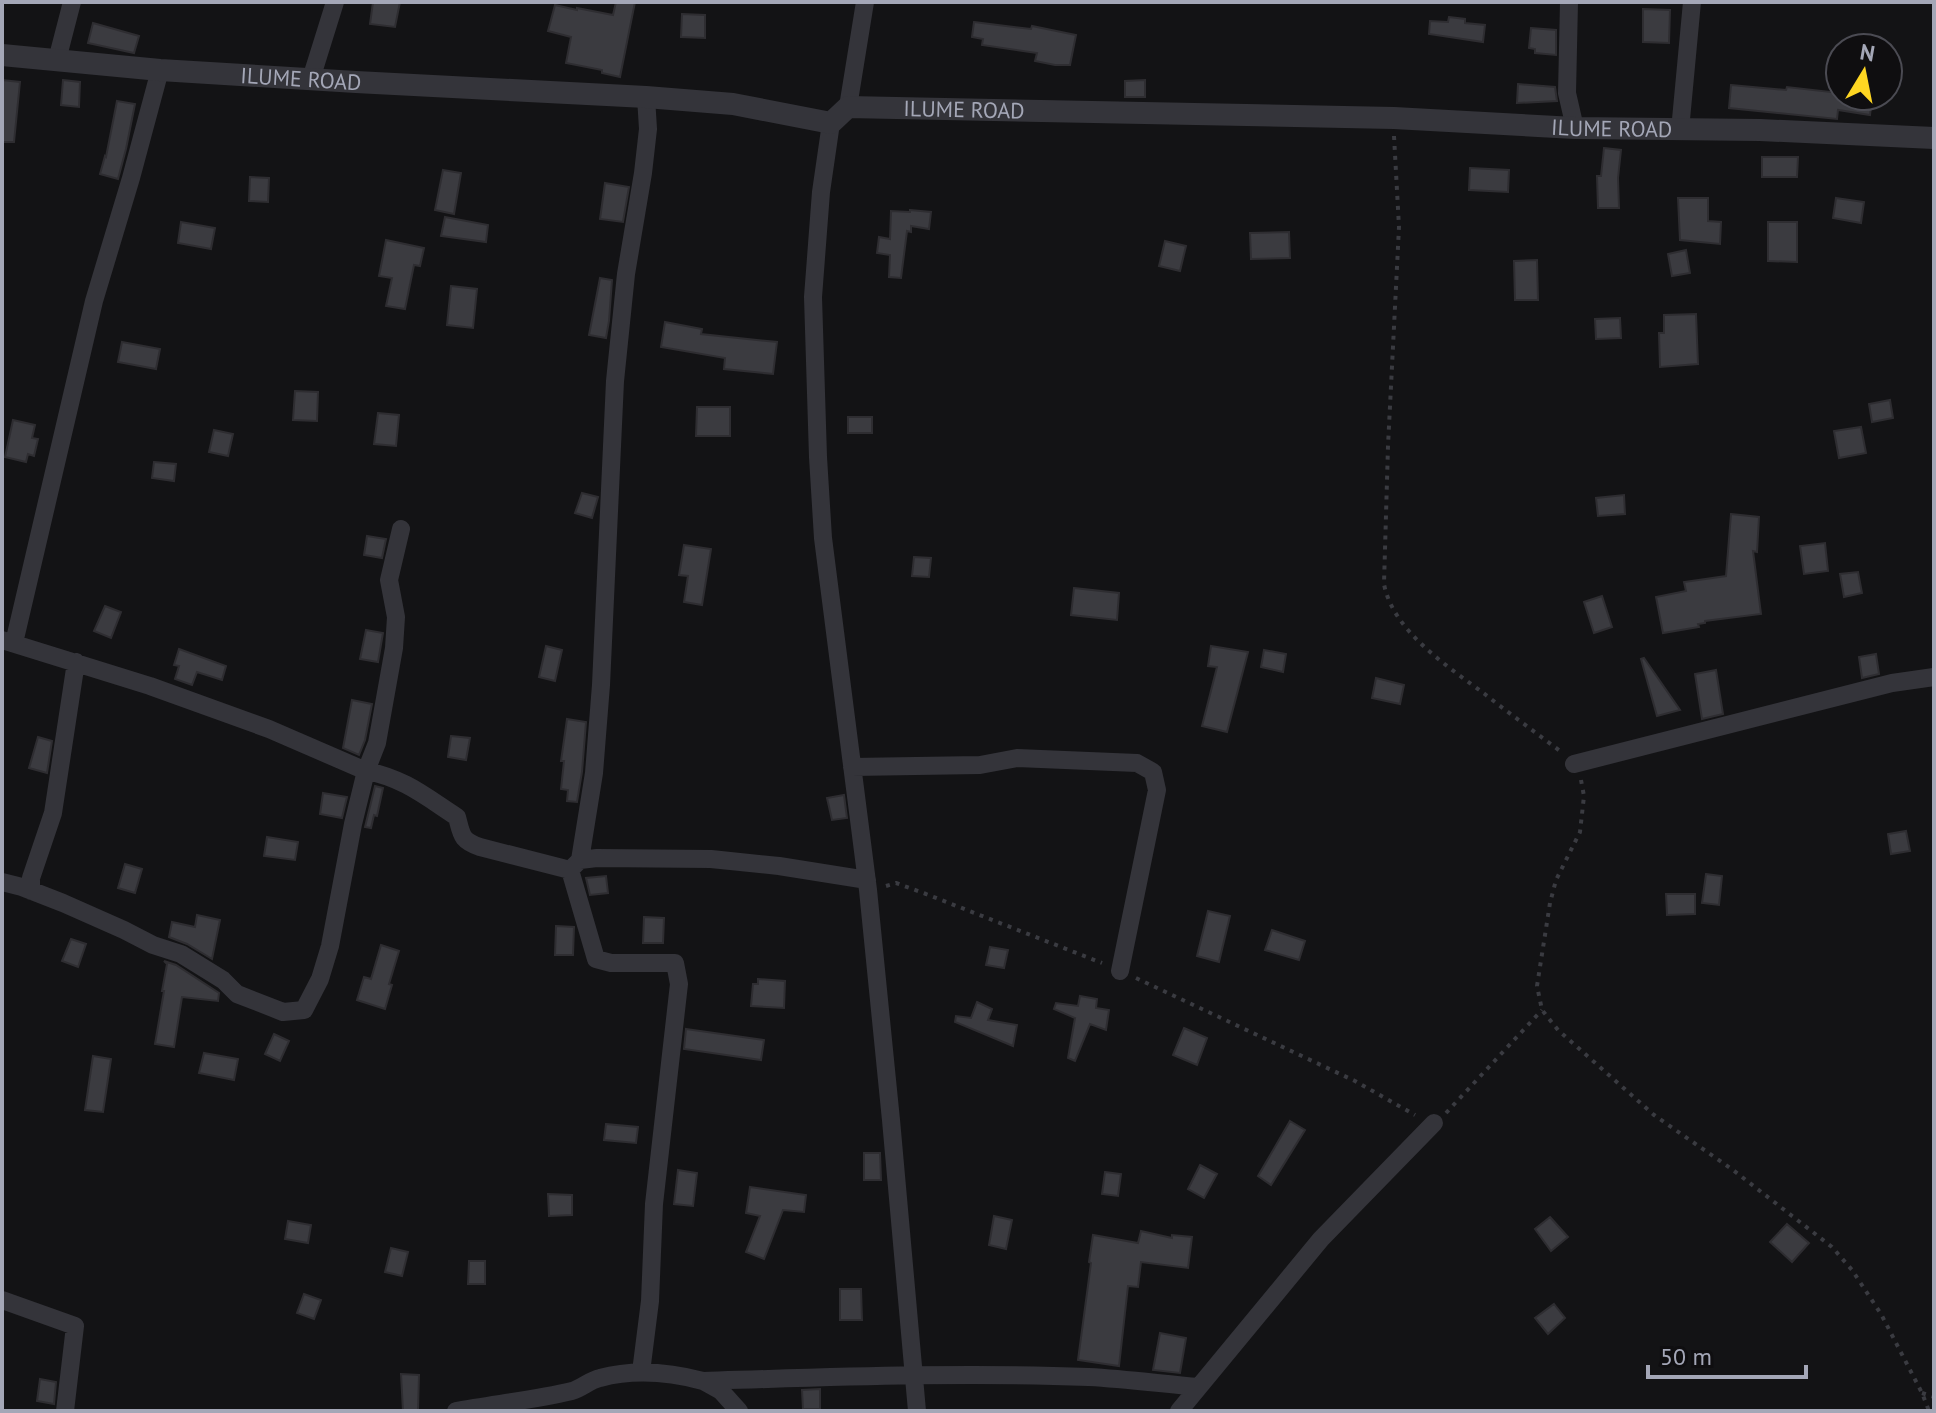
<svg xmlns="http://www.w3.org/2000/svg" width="1936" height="1413" font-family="'PT Sans',sans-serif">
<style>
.building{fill:#3b3b40;stroke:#2e2d31;stroke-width:2}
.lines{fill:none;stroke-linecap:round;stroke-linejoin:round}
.path{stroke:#3a3b41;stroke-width:4;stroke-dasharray:4 6;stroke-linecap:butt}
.minor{stroke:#34343a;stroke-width:18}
.tertiary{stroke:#34343a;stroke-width:22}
.labels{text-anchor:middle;stroke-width:6;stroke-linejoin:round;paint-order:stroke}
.street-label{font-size:22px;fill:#a4a7b7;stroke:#0f0e10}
</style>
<rect width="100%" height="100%" fill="#131315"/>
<path class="building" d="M373 2H400L395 27 370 24Z
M616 2H635L620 77 602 73V70L566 63 571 37 548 31 555 5 577 10V8L613 15Z
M1643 9 1670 10 1669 43 1643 42Z
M682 14 705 15V38L681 37Z
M1449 17 1465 19V23L1485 25 1483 42 1429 34 1430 21 1448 22Z
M974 22 1031 29 1032 26 1076 35 1070 65H1055L1035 61 1037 53 982 45 983 39 972 37Z
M93 23 139 36 134 53 88 43Z
M1531 28 1556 30V55L1535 53V49L1529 48Z
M2 80 20 82 14 142H2Z
M63 80 80 82 79 107 61 105Z
M1145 80V97H1125V81Z
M1518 84 1555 87 1557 101 1517 103Z
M1731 85 1786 90 1787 87 1840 93 1839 96 1872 98 1870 115 1838 110 1837 119 1729 108Z
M117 101 135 104 126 149 118 179 100 174 105 156 106 157Z
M1604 148 1621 150 1618 178 1619 208H1598L1597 176H1601Z
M1762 157H1798L1797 177H1762Z
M1470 168 1509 170 1508 192 1469 190Z
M443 170 461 173 454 214 435 210Z
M250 177 269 178 268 202 249 201Z
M605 183 629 187 623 222 600 219Z
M1678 198H1708V221L1721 222 1720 244 1680 240Z
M1836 198 1864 202 1861 223 1833 218Z
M910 210 931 212 929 229 911 226V232L907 231 901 278 889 277 890 255 877 253 879 237 890 239 891 211 910 212Z
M445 217 488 225 486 242 441 236Z
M181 222 215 228 211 249 178 243Z
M1768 222H1797V262L1768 261Z
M1289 232 1290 258 1251 259 1250 233Z
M386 240 424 248 420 266 414 265 405 309 386 306 392 278 379 276Z
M1165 241 1186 246 1180 271 1159 266Z
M1686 250 1690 273 1672 276 1668 254Z
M1537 260 1538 300H1515L1514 261Z
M600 278 612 280 609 321 606 338 589 335Z
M451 286 477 289 473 328 447 325Z
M1696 314 1698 364 1660 367 1659 333H1664V315Z
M1620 318 1621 338 1596 339 1595 319Z
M665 322 702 329 701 334 777 342 773 374 724 369 725 358 661 347Z
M122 342 160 349 156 369 118 362Z
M295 391 318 392 317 421 293 420Z
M1890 400 1893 418 1872 422 1869 404Z
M697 407H730V436H696Z
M378 413 399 415 396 446 374 444Z
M848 417H872V433H848Z
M13 420 35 425 32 438 38 439 34 456 28 454 26 462 5 457Z
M1861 427 1866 453 1839 458 1834 431Z
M214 430 233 434 228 456 209 452Z
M154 462 176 464 174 481 152 478Z
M582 493 598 497 592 518 575 513Z
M1624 495 1625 514 1598 516 1596 498Z
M1731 514 1759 517 1757 552 1753 551 1761 614 1705 621V623L1698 624 1699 627 1663 633 1656 597 1686 591 1684 582 1726 576Z
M367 536 386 539 382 558 364 555Z
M1825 543 1828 571 1804 574 1800 546Z
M684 545 711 549 702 605 684 602 688 576 679 575Z
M914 557 931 558 929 577 912 576Z
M1858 572 1862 593 1844 597 1840 574Z
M1074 588 1119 593 1117 620 1071 615Z
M1602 596 1612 627 1594 633 1584 602Z
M105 606 121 612 111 638 94 631Z
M366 630 383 633 378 662 360 659Z
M546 646 562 650 555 681 539 677Z
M1211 646 1248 652 1227 732 1202 726 1217 667 1208 666Z
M179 649 226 666 222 680 197 672 192 685 175 679 179 666 174 665Z
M1264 650 1286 654 1283 672 1261 667Z
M1876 654 1879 674 1862 678 1859 657Z
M1644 658 1680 710 1657 716 1641 659Z
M1716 670 1723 714 1702 719 1695 674Z
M1376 678 1404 685 1400 704 1372 698Z
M352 700 372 704 365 740 359 755 343 748Z
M567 719 586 722 582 772 577 802 567 801 568 790 561 789 564 761H561Z
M451 736 470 738 466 760 448 757Z
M38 737 52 741 47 773 29 768Z
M375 786 383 788 377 816 374 815 371 828 365 827Z
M323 793 347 797 342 818 320 814Z
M844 795 847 818 832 820 827 798Z
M1906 831 1910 851 1891 854 1888 834Z
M267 837 298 842 295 860 264 856Z
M125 864 142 869 135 893 118 888Z
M1706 874 1722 876 1719 905 1702 903Z
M606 876 608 893 590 895 586 878Z
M1666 894H1695V914L1667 915Z
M1208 911 1230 916 1219 962 1197 956Z
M197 915 220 920 212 959 187 944 169 937 172 922 195 927Z
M644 917 664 918 663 943H643Z
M556 926 574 927 573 955H555Z
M1272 930 1305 941 1299 960 1265 950Z
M71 939 86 944 78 967 62 961Z
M381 945 399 951 389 984 392 985 385 1009 357 1000 364 977 371 979Z
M990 947 1008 950 1004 968 986 965Z
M164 961 176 965 219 993 218 1001 182 997 174 1047 155 1044 164 991H162L167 964Z
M758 979 785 981 784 1008 751 1006 753 984H758Z
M1080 996 1097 999 1096 1008 1109 1010 1106 1030 1090 1024 1075 1061 1068 1058 1075 1018 1054 1009 1056 1003 1078 1006Z
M977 1002 992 1009 988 1020 1017 1025 1013 1046 955 1022 956 1016 971 1018Z
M1184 1028 1207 1038 1197 1065 1173 1055Z
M686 1029 764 1040 761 1060 684 1049Z
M274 1034 289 1041 280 1061 265 1054Z
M204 1053 238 1059 234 1080 199 1073Z
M93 1056 111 1059 103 1112 85 1110Z
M1290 1121 1305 1130 1271 1185 1258 1176Z
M606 1124 638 1127 636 1143 604 1140Z
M864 1153H880L881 1180H864Z
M1200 1165 1217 1174 1204 1198 1188 1189Z
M678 1170 697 1173 693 1206 674 1204Z
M1105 1172 1121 1174 1118 1196 1102 1194Z
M750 1187 806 1195 804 1212 783 1210 764 1259 746 1252 760 1216 746 1213Z
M548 1194 572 1195V1215L549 1216Z
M994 1216 1012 1220 1006 1249 989 1245Z
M1550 1217 1568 1237 1551 1251 1535 1229Z
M288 1221 311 1225 308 1243 285 1239Z
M1787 1224 1809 1243 1792 1262 1770 1242Z
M1141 1231 1172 1238V1235L1192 1237 1188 1268 1141 1262 1138 1287 1128 1286 1119 1366 1078 1360 1091 1263 1089 1262 1093 1235 1138 1243Z
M391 1248 408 1252 402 1276 385 1272Z
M469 1261H485V1284H468Z
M840 1289H861L862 1320H840Z
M304 1294 321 1300 314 1319 297 1313Z
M1554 1304 1565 1318 1548 1334 1535 1318Z
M1160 1333 1186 1338 1180 1373 1153 1370Z
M401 1374 419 1375 418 1411H403Z
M40 1379 56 1382 54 1404 37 1401Z
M820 1389V1409H803L802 1390Z"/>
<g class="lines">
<path class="path" d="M1394 136 1399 227 1388 446 1384 584C1393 632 1449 667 1486 695 1510 714 1535 732 1560 751
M1581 780 1584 796 1580 832 1556 880 1550 903 1537 986 1542 1010 1558 1030 1654 1115 1733 1170 1832 1247 1852 1270 1881 1314 1922 1393 1929 1411
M886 886 896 883 926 894 1102 963
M1136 978 1355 1081 1415 1115
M1446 1113 1542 1010
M1922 1393 1934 1397"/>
<path class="minor" d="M1569 2 1567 93 1575 128
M57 60 72 2
M311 79 335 2
M848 107 865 2
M831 123 821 192 813 297 818 457 823 538 868 890 891 1120 917 1411
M1680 130 1692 2
M2 640 150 686 269 729 366 771C404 778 426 797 457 817 462 836 461 840 480 847L570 870 580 860 597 858 711 859 779 866 867 880
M14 643 94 301 131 178 160 70
M1574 764 1892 683 1934 677
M852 767 980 765 1017 758 1137 763 1153 772 1157 790 1120 971
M580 860 594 773 601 685 615 381 626 274 643 173 648 129 646 97
M570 870 596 959 611 963H675L679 984 654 1204 650 1301 641 1372
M2 882 22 887 63 903 124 930 153 945 181 954 223 980 237 994 283 1012 304 1010 320 979 330 946 353 824 366 771 377 743 394 648 396 617 389 580 401 529
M31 891V878L53 813 76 662
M2 1300 75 1326 65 1411
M456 1411C494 1404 534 1400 572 1391 582 1388 590 1380 600 1378 634 1369 669 1372 703 1381
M739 1411 721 1391 703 1381C832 1377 960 1372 1089 1377 1126 1379 1163 1384 1199 1387
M1179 1411 1321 1239 1434 1123"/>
<path class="tertiary" id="s1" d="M2 55 160 70 356 82 646 97 733 104 831 123 848 107 1394 118 1575 128 1760 130 1934 138"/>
</g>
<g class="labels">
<g class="street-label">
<text dy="8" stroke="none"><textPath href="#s1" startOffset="300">ILUME ROAD</textPath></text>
<text dy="8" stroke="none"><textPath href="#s1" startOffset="972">ILUME ROAD</textPath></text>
<text dy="8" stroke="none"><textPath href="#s1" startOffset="1620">ILUME ROAD</textPath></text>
</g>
</g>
<rect width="1936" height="1413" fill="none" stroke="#a4a7b7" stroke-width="8"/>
<g transform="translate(1864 72) rotate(10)"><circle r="38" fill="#0f0e10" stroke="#4b4b53" stroke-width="2"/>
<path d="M0-6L14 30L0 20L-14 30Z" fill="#fed622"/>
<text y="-12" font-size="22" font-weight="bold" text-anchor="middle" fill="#a4a7b7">N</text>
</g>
<path d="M1648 1365v12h158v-12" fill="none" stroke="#a4a7b7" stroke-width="4"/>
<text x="1660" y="1365" font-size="24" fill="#a4a7b7" stroke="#0f0e10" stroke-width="6" paint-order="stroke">50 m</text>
</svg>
